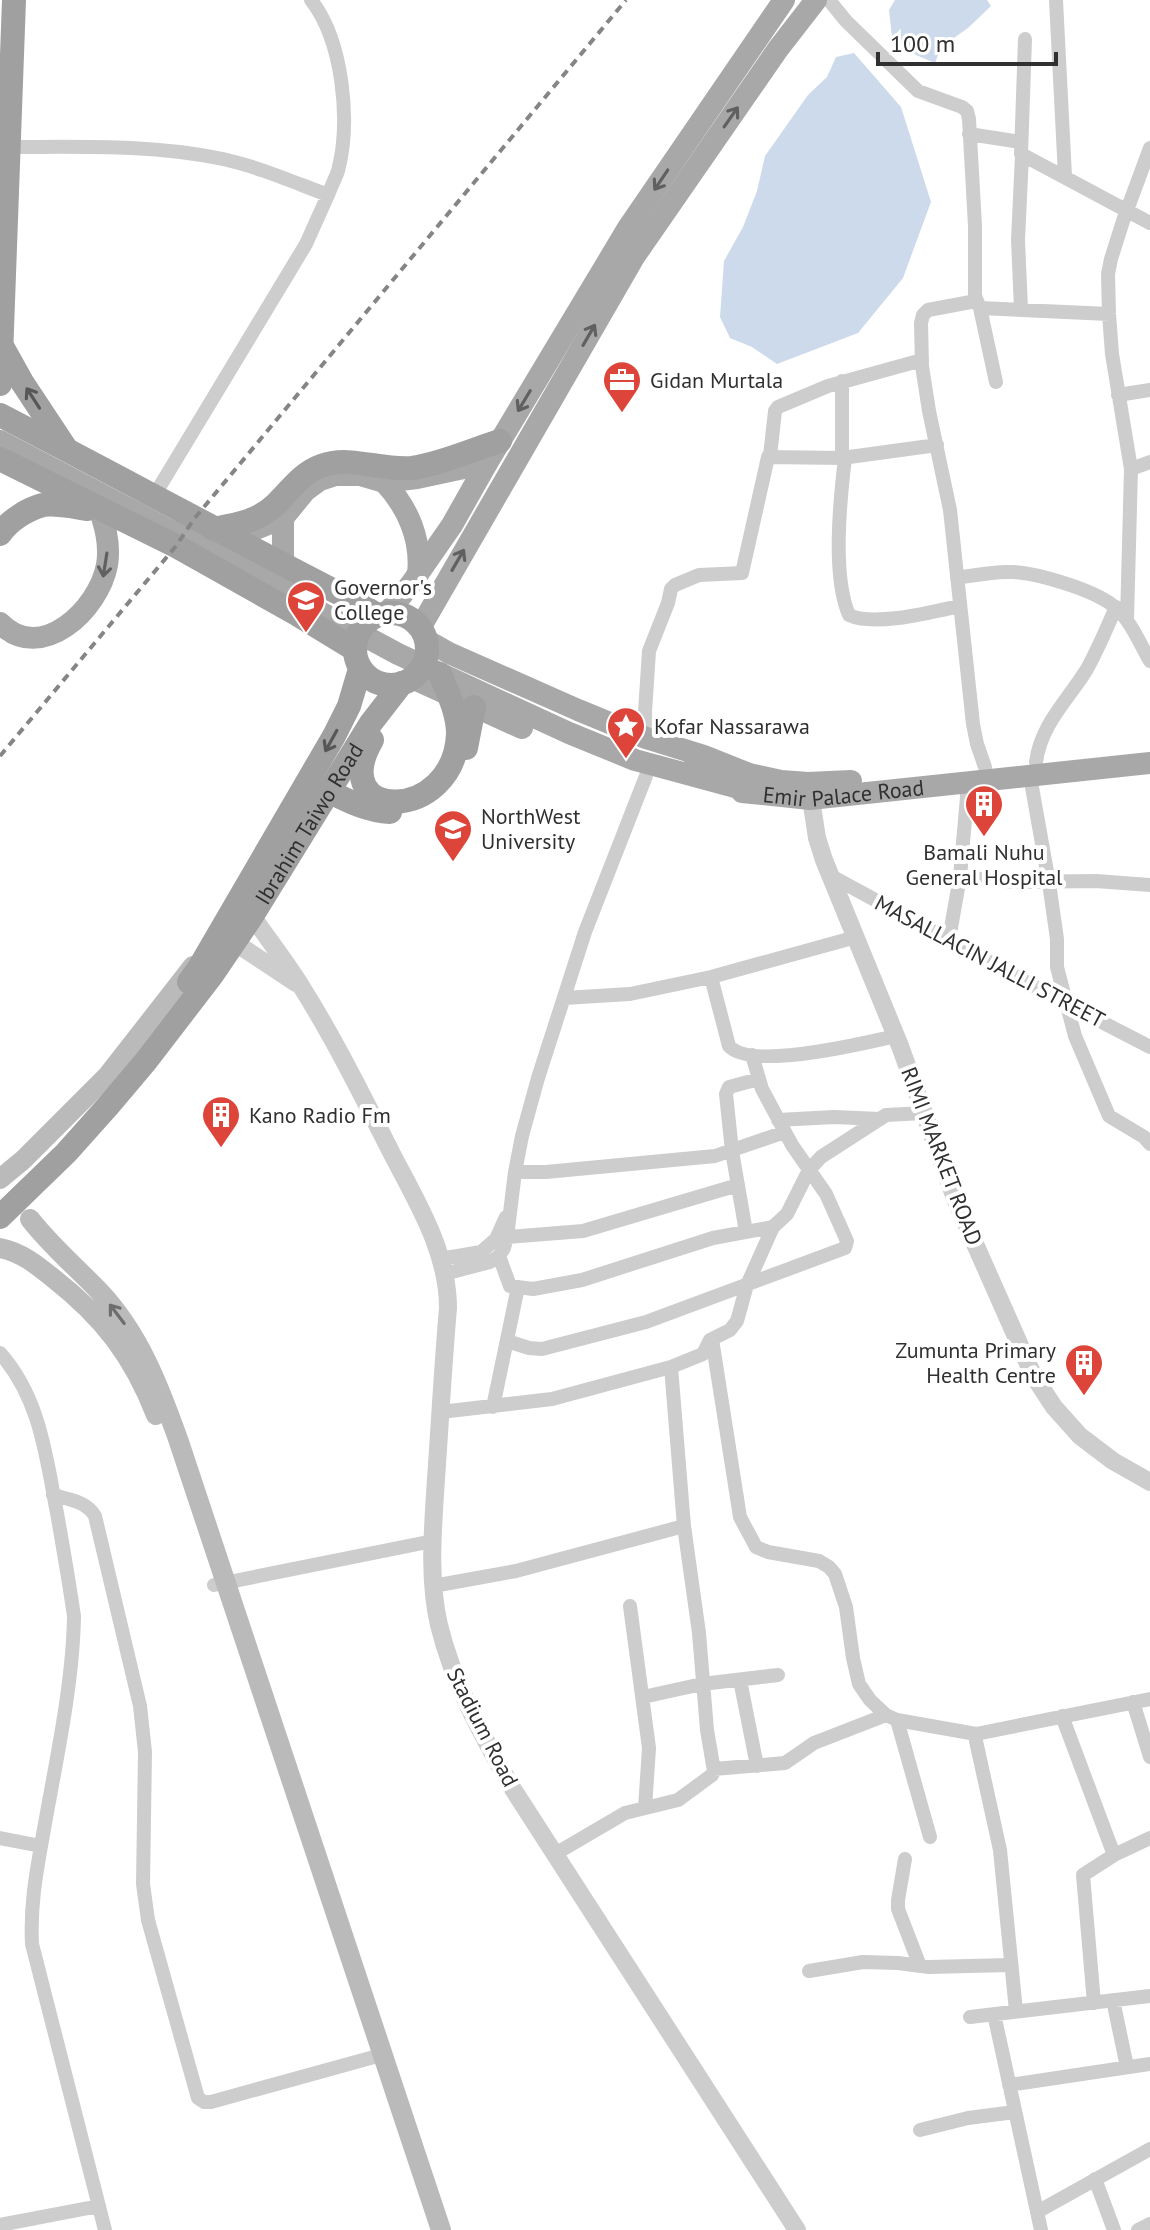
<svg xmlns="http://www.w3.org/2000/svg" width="1150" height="2230" font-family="'PT Sans',sans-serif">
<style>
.water{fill:#ccdaeb}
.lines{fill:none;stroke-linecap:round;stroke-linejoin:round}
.minor{stroke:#cdcdcd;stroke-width:14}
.tertiary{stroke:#cdcdcd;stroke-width:18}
.secondary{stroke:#bababa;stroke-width:20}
.primary{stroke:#a8a8a8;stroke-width:22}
.trunk{stroke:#a0a0a0;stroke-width:24}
.rail{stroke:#858585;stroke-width:4;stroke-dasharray:8 6;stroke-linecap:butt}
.oneway{stroke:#606060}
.oneway2{stroke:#575757}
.oneway3{stroke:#6e6e6e}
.labels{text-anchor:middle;stroke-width:8;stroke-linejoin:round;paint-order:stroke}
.poi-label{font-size:22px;fill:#303030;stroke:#fff;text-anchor:start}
.street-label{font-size:22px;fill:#303030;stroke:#fff}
</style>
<rect width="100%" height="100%" fill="#fff"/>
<path class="water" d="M895 0H987L991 6 968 28 941 47 935 63 916 55 892 37 889 10Z
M854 53 901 107 931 202 903 278 858 333 777 364 752 347 730 338 720 317 724 261 743 227 757 191 765 156 808 95 827 77 836 57Z"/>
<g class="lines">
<path class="minor" d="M829 0 846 21 918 91 962 107 967 111 969 119 975 226V296L980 308 996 382
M1056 0 1065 176
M1025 39 1021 154 1150 223
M969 134 1020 142
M7 147C79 147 152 144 223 159 259 167 293 182 328 195 331 187 335 179 338 171 351 121 343 41 311 0
M976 301 928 310 923 315 921 323 922 366 929 411 950 510 973 724 977 744 985 767
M980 308 1109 314
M1021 309 1018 240 1022 155
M1118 395 1150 390
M770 456 775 411 778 407 828 386 922 360
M842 458V381
M845 458C840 500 832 576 849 615 874 627 932 612 959 606
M1131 469 1150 462
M154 496 306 244 328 195
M957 578C975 575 994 571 1013 572 1038 573 1099 591 1117 609 1132 623 1140 644 1150 661
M1127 620 1131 469 1112 354 1109 314 1108 274 1111 259 1123 221 1150 148
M646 738 645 712 649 651 668 603 671 589 675 585 699 575 742 573 768 457 842 458 937 445
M1036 762C1041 724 1068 700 1087 669 1098 649 1107 628 1116 607
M1030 776 1049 883 1057 939V967L1075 1036 1109 1116 1144 1137 1150 1144
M831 876 1065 1003 1150 1047
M960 877 1016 882 1096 881 1150 885
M949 939 960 877 967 797 966 783
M711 977 729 1046C751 1071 865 1043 896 1036
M564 998 630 994 711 977 856 937
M778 1120 834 1117 880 1119
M515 1172H546L715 1156 785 1132
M746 1232 732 1151 726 1094 729 1087 759 1079
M507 1237 583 1231 738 1185
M499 1256 510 1286 533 1289 582 1280 713 1238 773 1227 787 1214 809 1170 821 1157 886 1115 924 1113
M440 1259 481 1252 496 1239 506 1217
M444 1274 490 1262 499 1256 504 1248 507 1237 515 1172 522 1136 538 1078 585 932 646 776
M712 1339 740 1517 756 1547 768 1552 819 1561 829 1567 835 1574 846 1607 853 1658 859 1684 870 1700 886 1715 897 1720 976 1734 1150 1699
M507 1341 529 1348 542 1349 646 1322 845 1248 847 1241 826 1194 792 1145 762 1089 752 1055
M0 1353C40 1398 46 1456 57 1513 63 1547 69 1582 74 1616 73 1684 56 1761 44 1829 37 1869 30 1902 32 1944L105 2230
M493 1407 518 1287
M441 1412 552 1399 671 1367 703 1354 710 1340 730 1330 737 1321 747 1285 773 1227
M53 1495C70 1500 86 1501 95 1516L140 1706 145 1752 143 1884 148 1920 198 2098 204 2102H211L374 2057
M214 1585 433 1541
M433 1586 516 1571 684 1526
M630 1606 649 1748 645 1808
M740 1680 757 1766
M643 1697 702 1684 778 1675
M1133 1702 1150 1757
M1062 1716 1114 1855
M897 1720 930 1837
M976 1734V1741L1000 1850 1016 2011
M714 1769 785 1763 814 1743 886 1715
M0 1838 41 1846
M555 1854 625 1813 678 1800 712 1775 714 1771 707 1730 699 1633 684 1526 671 1367
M905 1859 898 1900V1909L920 1966
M809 1971 863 1962 898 1963 929 1967 1010 1965
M1113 2000 1127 2067
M1094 2003 1083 1875 1114 1855 1150 1838
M994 2014 1041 2230
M970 2017 1150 1996
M1009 2085 1150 2064
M920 2130 968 2118 1015 2112
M1095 2179 1114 2230
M1037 2212 1150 2149
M0 2225 99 2206
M1138 2230 1150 2224"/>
<path class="tertiary" d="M809 786 817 838 824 860 900 1046 956 1201 1033 1375 1054 1407 1080 1436 1113 1461 1150 1482
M252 916C268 939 286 962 301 986 335 1040 363 1097 392 1154 417 1202 448 1252 448 1308 443 1365 440 1422 436 1479 433 1527 428 1578 439 1625 453 1683 482 1735 511 1786L797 2230
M234 942 296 983"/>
<path class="secondary" d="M0 1179 23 1160 108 1075 193 966
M30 1219C51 1246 76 1267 99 1291 139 1333 159 1386 178 1439L441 2230
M0 1248C21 1252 37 1265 53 1278 103 1317 133 1356 156 1415"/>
<g class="primary">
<path d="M0 441 188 540"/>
<path d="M384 482C407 506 422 539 418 574"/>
<path d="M283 518V557L287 578"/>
<path d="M185 526 274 575"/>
<path d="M243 534 283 518 305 491 320 480 335 475H360L384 482 417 478 487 463"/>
<path d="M253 576 398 654 569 733 635 760 753 792"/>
<path d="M387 613 411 584 452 525 487 463 628 228 784 0"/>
<path d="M0 623C41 665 99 609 107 565 111 541 103 520 96 498"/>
<path d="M420 628 634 257 778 49 816 0"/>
<path d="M426 640 449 653 578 710 646 738 704 756 749 774 781 781 808 783 851 781"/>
<path d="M412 678 522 728"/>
<path d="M695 763 749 774"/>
<path id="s1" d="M742 792 810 799 1150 763"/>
</g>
<g class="trunk">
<path d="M2 346 22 382 65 447"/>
<path d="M0 384 14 0"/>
<path d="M0 415C119 477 237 541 356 602L377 615"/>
<path d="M0 459 176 546 295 613 354 649"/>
<path d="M213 529C235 525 257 522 275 505 289 492 301 473 321 466 350 455 381 471 412 468 441 464 471 450 500 441"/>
<path d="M0 534C9 521 27 509 43 505 56 503 74 507 88 509"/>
<circle cx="391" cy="649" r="36"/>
<path d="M372 740C325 822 454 824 458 734 458 713 448 693 440 674"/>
<path d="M466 748 474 707"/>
<path d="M328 791C348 801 367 811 390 812"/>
<path d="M189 982 199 968 334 736 349 706 360 669"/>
<path id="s2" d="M0 1217 66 1153 108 1106 146 1061 212 975 252 916 371 723 402 683"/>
</g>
<path class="rail" d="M0 756 176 546 194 519 626 0"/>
</g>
<defs><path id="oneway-shaft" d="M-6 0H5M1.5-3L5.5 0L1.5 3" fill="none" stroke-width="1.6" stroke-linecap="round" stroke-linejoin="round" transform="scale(2)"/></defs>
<g class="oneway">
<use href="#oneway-shaft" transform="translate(731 117) rotate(-55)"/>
<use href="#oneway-shaft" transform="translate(661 180) rotate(124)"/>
<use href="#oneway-shaft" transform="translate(589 335) rotate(-60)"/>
<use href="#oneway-shaft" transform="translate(524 401) rotate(121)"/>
<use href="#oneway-shaft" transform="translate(458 560) rotate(-60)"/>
<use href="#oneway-shaft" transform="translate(105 565) rotate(99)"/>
</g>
<g class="oneway2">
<use href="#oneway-shaft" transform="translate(33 398) rotate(-123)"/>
<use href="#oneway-shaft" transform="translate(331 741) rotate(119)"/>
</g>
<use class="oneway3" href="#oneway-shaft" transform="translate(117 1314) rotate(-127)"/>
<defs>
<g id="office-pin" transform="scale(2)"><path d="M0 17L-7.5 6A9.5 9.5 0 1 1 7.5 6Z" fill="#de453a" stroke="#fff"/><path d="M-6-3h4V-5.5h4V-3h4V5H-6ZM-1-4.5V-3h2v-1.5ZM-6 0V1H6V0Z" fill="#fff"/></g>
<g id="school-pin" transform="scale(2)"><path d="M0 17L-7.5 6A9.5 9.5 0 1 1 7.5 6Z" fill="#de453a" stroke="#fff"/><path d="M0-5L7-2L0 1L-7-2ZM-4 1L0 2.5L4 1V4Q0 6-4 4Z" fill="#fff"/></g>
<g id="sight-pin" transform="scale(2)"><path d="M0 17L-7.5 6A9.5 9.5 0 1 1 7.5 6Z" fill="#de453a" stroke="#fff"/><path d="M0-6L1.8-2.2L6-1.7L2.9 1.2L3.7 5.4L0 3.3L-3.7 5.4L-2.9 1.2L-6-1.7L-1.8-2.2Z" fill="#fff"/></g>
<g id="building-pin" transform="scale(2)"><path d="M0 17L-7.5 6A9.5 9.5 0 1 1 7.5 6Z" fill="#de453a" stroke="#fff"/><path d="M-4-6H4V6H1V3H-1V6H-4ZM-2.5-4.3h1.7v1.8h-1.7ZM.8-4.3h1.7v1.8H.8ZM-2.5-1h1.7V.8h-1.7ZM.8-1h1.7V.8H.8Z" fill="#fff"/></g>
<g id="university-pin" transform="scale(2)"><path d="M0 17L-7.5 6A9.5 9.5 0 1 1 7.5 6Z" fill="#de453a" stroke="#fff"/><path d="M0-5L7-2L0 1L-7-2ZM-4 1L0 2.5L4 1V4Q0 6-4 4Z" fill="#fff"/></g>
</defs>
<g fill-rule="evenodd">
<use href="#office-pin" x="622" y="380"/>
<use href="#school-pin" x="306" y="600"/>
<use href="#sight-pin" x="626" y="726"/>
<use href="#building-pin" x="984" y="804"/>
<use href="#university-pin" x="453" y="829"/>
<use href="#building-pin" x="221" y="1115"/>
<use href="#building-pin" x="1084" y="1363"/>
</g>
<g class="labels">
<g class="poi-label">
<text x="650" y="388">Gidan Murtala</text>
<text x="334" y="595">Governor's<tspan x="334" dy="25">College</tspan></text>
<text x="654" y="734">Kofar Nassarawa</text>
<text x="481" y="824">NorthWest<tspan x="481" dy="25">University</tspan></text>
<text x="984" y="860" text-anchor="middle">Bamali Nuhu<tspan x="984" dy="25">General Hospital</tspan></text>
<text x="249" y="1123">Kano Radio Fm</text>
<text x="1056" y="1358" text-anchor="end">Zumunta Primary<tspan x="1056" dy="25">Health Centre</tspan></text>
</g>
<g class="street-label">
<text dy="8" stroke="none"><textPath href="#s1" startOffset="102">Emir Palace Road</textPath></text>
<text dy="8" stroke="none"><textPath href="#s2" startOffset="502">Ibrahim Taiwo Road</textPath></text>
<text transform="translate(990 961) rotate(28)" y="8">MASALLACIN JALLI STREET</text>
<text transform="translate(942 1156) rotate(69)" y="8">RIMI MARKET ROAD</text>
<text transform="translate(483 1727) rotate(63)" y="8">Stadium Road</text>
</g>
</g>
<path d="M878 52v12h178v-12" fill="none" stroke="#303030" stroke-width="4"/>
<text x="890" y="52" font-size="24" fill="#303030" stroke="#ffffff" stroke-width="6" paint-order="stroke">100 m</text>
</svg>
